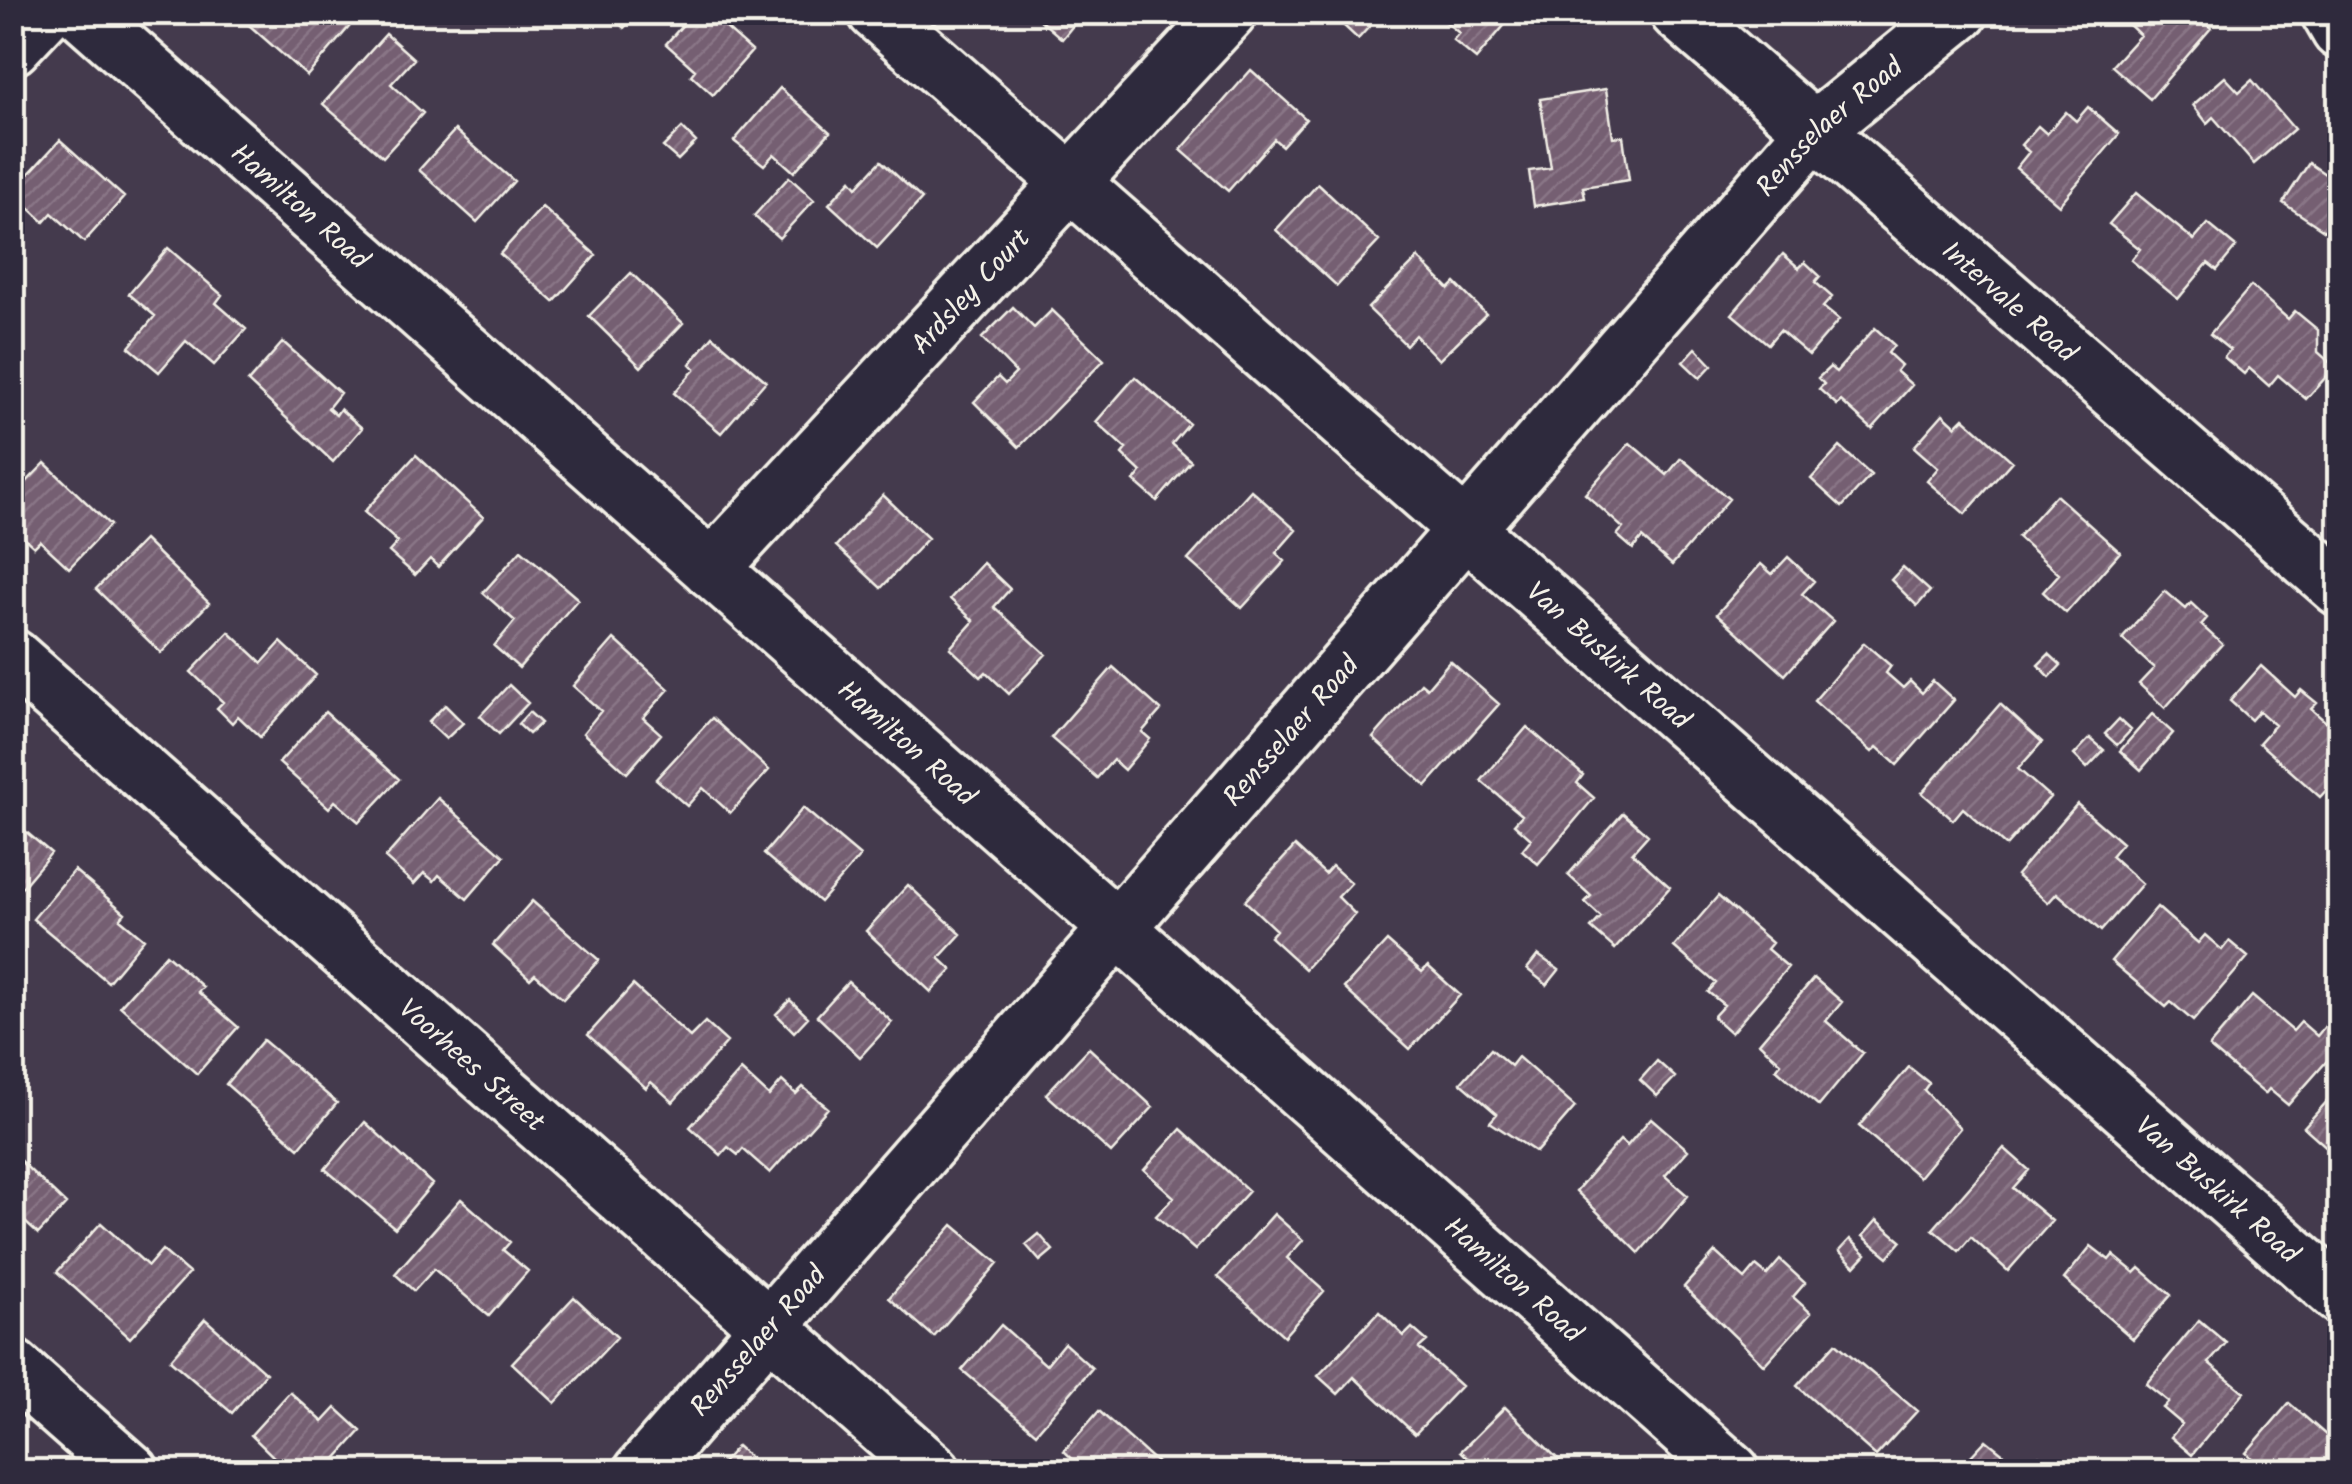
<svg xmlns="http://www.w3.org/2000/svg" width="2352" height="1484" font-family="Kalam,sans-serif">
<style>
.building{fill:url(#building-hatch);stroke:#f4f1e8;stroke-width:2.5}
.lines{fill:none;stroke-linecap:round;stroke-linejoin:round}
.minor-casing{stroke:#f4f1e8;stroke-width:62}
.minor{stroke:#2f2a3d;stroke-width:55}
.labels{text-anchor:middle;stroke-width:8;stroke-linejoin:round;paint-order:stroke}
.street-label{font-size:28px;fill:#f4f1e8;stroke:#2f2a3d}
</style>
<defs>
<pattern id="building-hatch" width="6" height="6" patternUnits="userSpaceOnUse" patternTransform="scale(2.5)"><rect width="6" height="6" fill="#755e72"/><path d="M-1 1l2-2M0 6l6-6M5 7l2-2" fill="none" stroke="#897686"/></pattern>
</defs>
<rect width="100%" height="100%" fill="#443a4d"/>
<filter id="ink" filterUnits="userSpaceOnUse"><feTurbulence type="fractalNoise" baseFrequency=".01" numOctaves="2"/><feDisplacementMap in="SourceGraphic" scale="20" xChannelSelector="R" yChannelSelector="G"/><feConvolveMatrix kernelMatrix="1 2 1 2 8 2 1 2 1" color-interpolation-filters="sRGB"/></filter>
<g filter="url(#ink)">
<path class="building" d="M260 12H332L349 27 307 76 249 25Z
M607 12H637L624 28Z
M694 12H708L752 51 713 95 691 75 695 70 666 44Z
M1031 12H1084L1062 39Z
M1329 12H1376L1379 16 1358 39Z
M1434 12H1510L1513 15 1476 59 1453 40 1459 33Z
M2130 12H2194L2211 28 2150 99 2112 66 2140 35 2124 20Z
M386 34 414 59 391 84 423 113 383 157 323 104Z
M1251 70 1306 119 1282 146 1274 139 1228 191 1181 150Z
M2225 77 2239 92 2252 80 2294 129 2254 164 2213 117 2207 123 2193 105Z
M780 88 830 132 794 172 774 154 764 165 734 141Z
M1606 89 1613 137 1623 136 1629 180 1583 187 1585 198 1534 206 1529 171 1551 168 1540 99Z
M2088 107 2119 134 2059 205 2016 168 2029 152 2021 145 2038 126 2047 134 2066 112 2076 121Z
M682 128 696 142 678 160 663 147Z
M455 130 514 181 477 222 419 170Z
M60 140 124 197 84 242 52 213 44 222 12 192Z
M881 161 922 199 877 248 829 204 851 180 857 187Z
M2309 163 2325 174 2331 165 2340 171V241L2283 203Z
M789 177 814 200 779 238 754 216Z
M1318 184 1379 241 1337 286 1276 230Z
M2136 193 2194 240 2208 224 2236 247 2217 270 2208 263 2178 299 2131 260 2140 249 2109 224Z
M542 207 596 255 554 302 500 254Z
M168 248 222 295 216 303 246 329 214 365 186 341 159 372 129 347 155 316 129 294Z
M1783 254 1799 268 1805 262 1820 276 1815 282 1832 297 1823 307 1839 320 1809 355 1780 330 1768 344 1732 314Z
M1418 258 1449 289 1455 283 1486 314 1439 360 1415 335 1406 345 1368 308Z
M631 273 683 323 641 367 589 316Z
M2251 286 2288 319 2295 311 2318 330V352L2335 367 2306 399 2278 375 2269 386 2249 368 2244 374 2224 357 2230 350 2210 334Z
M1013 307 1034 328 1052 310 1104 360 1019 447 974 402 998 377 1005 384 1016 373 982 338Z
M1875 328 1894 345 1888 353 1901 365 1896 371 1912 385 1872 429 1841 401 1837 405 1819 389 1824 384 1818 378 1830 367 1836 372Z
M713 336 766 381 721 433 674 393 695 369 690 364Z
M283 342 340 393 328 408 336 415 340 409 362 428 333 462 248 382Z
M1696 348 1712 365 1700 378 1683 362Z
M1135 377 1189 424 1172 444 1191 461 1157 501 1134 481 1141 472 1122 454 1126 449 1096 422Z
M1943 414 1956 426 1964 418 2012 461 1965 514 1927 481 1938 468 1914 447Z
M1630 443 1667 475 1681 458 1729 499 1672 565 1642 538 1633 549 1617 535 1623 528 1585 494Z
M1840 447 1871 475 1842 507 1811 479Z
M416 455 483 517 438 567 430 559 415 575 389 552 398 542 364 512Z
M45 463 110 525 69 568 40 541 34 547 12 527V497Z
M1251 490 1296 530 1276 553 1285 561 1242 608 1188 560Z
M883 495 928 538 881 588 836 546Z
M2056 495 2120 552 2066 613 2043 592 2059 574 2018 537Z
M144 540 209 603 161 653 96 589Z
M521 550 578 599 519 668 494 646 515 621 483 593Z
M1788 557 1814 581 1802 594 1833 621 1785 675 1717 614 1761 564 1772 574Z
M983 563 1010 589 994 607 1046 654 1009 694 986 672 981 677 950 648 974 621 950 599Z
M1903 567 1930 591 1917 606 1891 580Z
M2165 591 2186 609 2191 603 2207 618 2201 625 2222 644 2165 708 2139 684 2154 668 2122 639Z
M229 632 262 663 281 642 316 675 260 737 238 716 232 723 217 708 223 702 191 672Z
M614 639 669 689 643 718 661 734 627 773 583 733 601 711 573 686Z
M1864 643 1891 666 1886 673 1903 688 1910 681 1922 693 1933 681 1954 700 1897 765 1877 747 1872 752 1814 701Z
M2049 654 2061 665 2050 677 2038 665Z
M1450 661 1499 704 1426 786 1373 738 1421 683 1427 688Z
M2261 666 2295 697 2301 690 2317 703 2311 709 2340 734V775L2320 797 2259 743 2275 725 2259 711 2251 720 2230 701Z
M1113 667 1161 710 1142 732 1150 739 1124 770 1113 760 1097 778 1051 738Z
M509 685 528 703 499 734 480 716Z
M2000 704 2042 742 2018 769 2050 797 2006 846 1963 808 1953 820 1922 793Z
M445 705 463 723 446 739 428 722Z
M325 712 399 779 359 822 335 801 329 808 279 763Z
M529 712 541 723 529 734 518 724Z
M2152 714 2173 733 2141 770 2120 751Z
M712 718 769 770 730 813 703 788 687 806 656 779Z
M2119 719 2131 730 2117 745 2105 734Z
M1527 727 1583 775 1577 783 1594 798 1538 864 1522 850 1531 839 1514 824 1522 815 1481 781Z
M2090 738 2104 750 2087 768 2074 755Z
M438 798 504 856 467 899 439 875 434 881 424 873 414 884 385 858Z
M2077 804 2122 843 2111 856 2142 884 2101 931 2057 893 2048 903 2016 875Z
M803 808 860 856 820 902 764 854Z
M1623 813 1648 835 1632 853 1670 887 1615 949 1591 928 1601 917 1585 902 1591 896 1568 875Z
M12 820 51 853 12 899Z
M1295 846 1325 874 1332 866 1351 883 1338 897 1355 914 1305 969 1270 937 1276 930 1245 901Z
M74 870 125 913 120 919 144 939 108 982 33 919Z
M908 885 961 934 939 958 952 970 931 992 866 931Z
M1718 896 1772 943 1767 949 1788 967 1731 1033 1713 1017 1724 1005 1708 992 1716 983 1674 947Z
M532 901 599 960 563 999 535 974 530 979 493 945Z
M2157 907 2198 943 2205 935 2222 950 2229 941 2248 957 2193 1021 2171 1002 2166 1007 2111 961Z
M1387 941 1422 972 1428 966 1460 995 1410 1049 1344 988Z
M166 954 203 987 198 992 238 1027 197 1074 120 1006Z
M1538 955 1559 970 1547 985 1527 969Z
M1814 978 1842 1002 1826 1021 1863 1053 1819 1106 1776 1069 1781 1063 1759 1043Z
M848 982 892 1022 860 1057 817 1016Z
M633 985 690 1037 705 1022 727 1042 673 1102 651 1082 646 1088 588 1035Z
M2252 996 2293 1031 2301 1022 2317 1036 2326 1025 2340 1036V1046L2288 1105 2269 1089 2265 1094 2209 1047Z
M790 1000 808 1017 794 1032 776 1014Z
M263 1040 337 1103 299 1148 226 1084Z
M1089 1048 1153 1107 1111 1153 1046 1094Z
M1491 1049 1511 1066 1518 1057 1575 1107 1536 1152 1490 1122 1497 1114 1461 1083Z
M1657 1061 1675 1077 1657 1096 1640 1080Z
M1909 1067 1929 1083 1924 1090 1960 1128 1919 1177 1859 1126Z
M741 1070 769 1096 782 1081 796 1094 803 1087 828 1108 770 1173 743 1149 738 1155 728 1147 721 1155 690 1127Z
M2340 1087V1159L2304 1127Z
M1651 1118 1688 1150 1665 1176 1688 1196 1639 1253 1576 1191 1620 1140 1627 1146Z
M365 1122 432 1184 395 1228 325 1169Z
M1181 1129 1249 1191 1195 1250 1156 1216 1174 1197 1144 1170Z
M2004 1148 2029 1170 2013 1188 2052 1221 2008 1271 1971 1237 1959 1251 1933 1229Z
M12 1153 66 1204 38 1234 12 1210Z
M461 1199 510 1242 503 1250 528 1271 489 1316 434 1269 414 1291 395 1274Z
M1274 1214 1303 1240 1287 1258 1324 1291 1284 1336 1218 1277Z
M1877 1220 1902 1241 1888 1257 1863 1236Z
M101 1223 148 1266 162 1250 189 1273 130 1338 57 1272Z
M953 1225 998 1263 934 1337 889 1298Z
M1039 1234 1053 1250 1040 1261 1026 1245Z
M1850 1239 1866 1254 1855 1266 1839 1251Z
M2091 1246 2109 1260 2113 1255 2135 1273 2140 1268 2171 1295 2133 1339 2064 1279Z
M1715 1252 1745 1279 1756 1266 1767 1275 1780 1260 1805 1283 1793 1297 1811 1313 1764 1365 1684 1287Z
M574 1297 617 1337 555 1403 512 1363Z
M1379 1312 1404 1336 1412 1328 1427 1341 1419 1348 1461 1386 1415 1434 1354 1377 1338 1394 1318 1376Z
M205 1319 266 1373 232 1413 170 1360Z
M2199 1320 2226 1343 2209 1363 2244 1392 2192 1455 2171 1437 2182 1424 2163 1408 2169 1402 2146 1384Z
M1001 1325 1046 1365 1064 1343 1092 1368 1036 1433 962 1370Z
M1836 1343 1917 1411 1876 1456 1797 1386Z
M290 1392 323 1422 336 1408 361 1431 324 1472H274L271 1469 278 1461 251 1435Z
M2289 1403 2327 1436 2333 1430 2340 1436V1472H2267L2246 1453Z
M1505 1407 1566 1467 1562 1472H1482L1461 1451Z
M1099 1411 1167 1472H1086L1064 1451Z
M1986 1440 2025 1471 2039 1456 2055 1472H1956Z
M737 1446 766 1472H714Z"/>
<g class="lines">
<g class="minor-casing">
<g id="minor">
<path id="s1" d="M82 12 1732 1472"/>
<path id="s2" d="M876 12 2340 1296"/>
<path id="s3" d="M1678 12 2340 588"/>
<path d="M2329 12 2340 31"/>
<path d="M12 47 45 12"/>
<path id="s4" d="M711 569 1229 12"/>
<path id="s5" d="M12 657 933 1472"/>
<path d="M12 1367 131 1472"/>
<path id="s6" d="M642 1472 1814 131 1960 12"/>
</g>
</g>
<use href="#minor" class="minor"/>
</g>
</g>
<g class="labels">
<g class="street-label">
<text dy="10" stroke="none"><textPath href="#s6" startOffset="1795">Rensselaer Road</textPath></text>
<text dy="10" stroke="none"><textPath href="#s1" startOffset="292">Hamilton Road</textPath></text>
<text dy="10" stroke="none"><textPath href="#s4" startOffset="380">Ardsley Court</textPath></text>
<text dy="10" stroke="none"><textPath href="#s3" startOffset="440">Intervale Road</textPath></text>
<text dy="10" stroke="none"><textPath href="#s2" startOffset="975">Van Buskirk Road</textPath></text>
<text dy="10" stroke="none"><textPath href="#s6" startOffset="985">Rensselaer Road</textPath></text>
<text dy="10" stroke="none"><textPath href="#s1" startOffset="1102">Hamilton Road</textPath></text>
<text dy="10" stroke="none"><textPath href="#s5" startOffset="615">Voorhees Street</textPath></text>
<text dy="10" stroke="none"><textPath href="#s2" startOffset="1785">Van Buskirk Road</textPath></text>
<text dy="10" stroke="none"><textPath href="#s1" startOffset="1912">Hamilton Road</textPath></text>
<text dy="10" stroke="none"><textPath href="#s6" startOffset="175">Rensselaer Road</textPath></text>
</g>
</g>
<rect width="2352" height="1484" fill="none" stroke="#2f2a3d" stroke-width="50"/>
<rect x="25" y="25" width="2302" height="1434" fill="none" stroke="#f4f1e8" stroke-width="4" filter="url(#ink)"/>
</svg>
